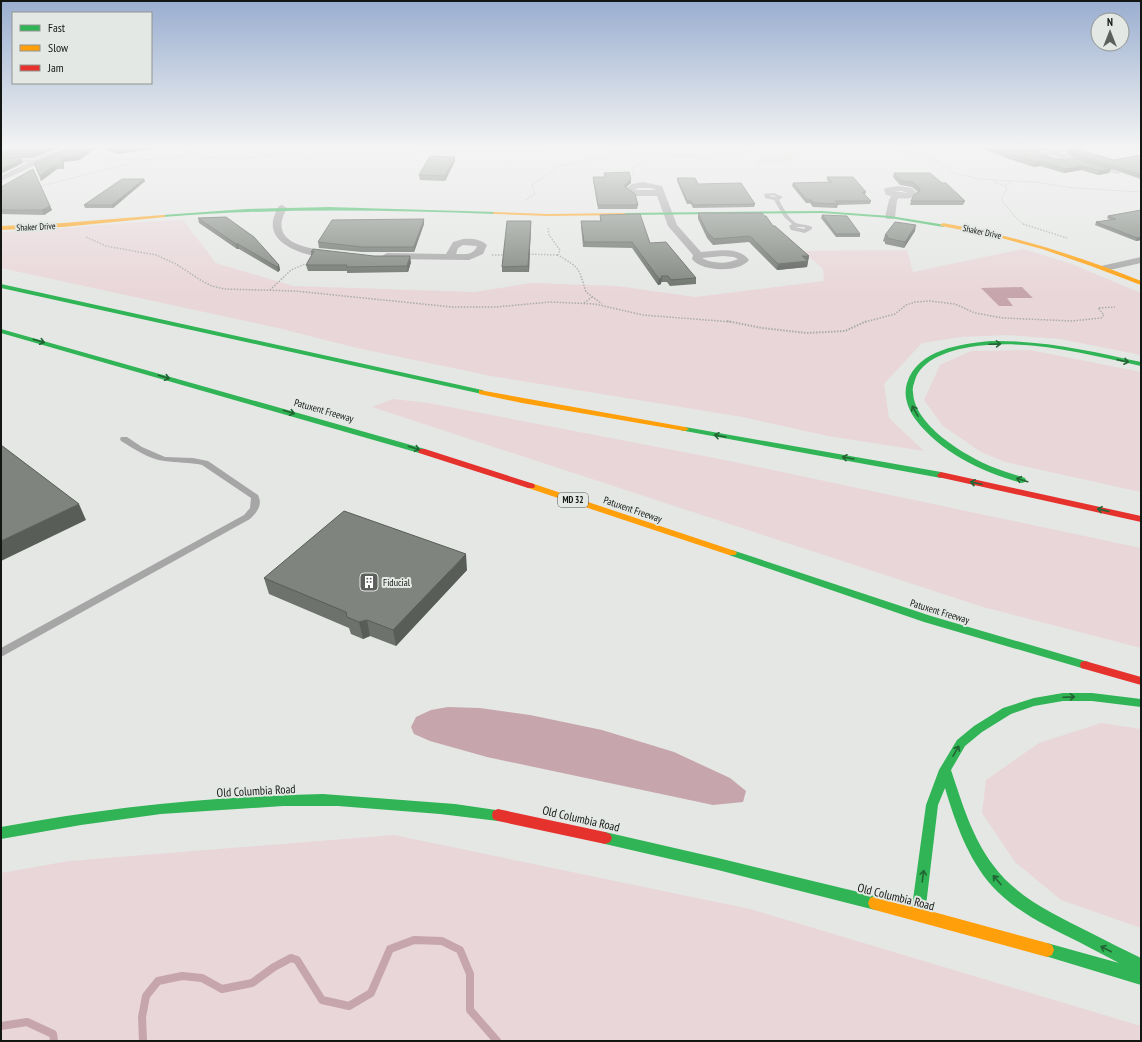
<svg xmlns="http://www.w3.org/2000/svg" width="1142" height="1042" font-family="'PT Sans Narrow',sans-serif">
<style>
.green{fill:#e9d6d9}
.water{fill:#c6a5ac}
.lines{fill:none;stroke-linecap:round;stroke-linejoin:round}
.stream{stroke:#c6a5ac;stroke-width:8}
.path-far2{stroke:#aaacaa;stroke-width:1;stroke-dasharray:1 1;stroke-linecap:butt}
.path-far1{stroke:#aaacaa;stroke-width:1.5;stroke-dasharray:1.5 1.5;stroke-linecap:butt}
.path{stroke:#aaacaa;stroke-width:2;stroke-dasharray:1.5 1.5;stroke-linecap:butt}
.lane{fill:#a6a6a6;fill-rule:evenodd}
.street{fill:#a6a6a6;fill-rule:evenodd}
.fast{fill:#30b455;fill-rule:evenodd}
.slow{fill:#ff9f0a;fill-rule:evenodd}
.jam{fill:#e5322d;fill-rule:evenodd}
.wall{fill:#6d726c}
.shaded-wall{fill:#595d58}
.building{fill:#7f857e;stroke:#595d58}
.oneway{stroke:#226534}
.labels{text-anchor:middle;stroke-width:4;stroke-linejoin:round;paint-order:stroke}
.far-street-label{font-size:9px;fill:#141614;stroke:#e4e8e4}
.shield{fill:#e4e8e4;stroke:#525552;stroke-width:1}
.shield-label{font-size:9px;font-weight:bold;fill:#141614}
.street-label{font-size:10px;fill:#141614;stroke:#e4e8e4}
.poi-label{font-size:10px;fill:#141614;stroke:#e4e8e4;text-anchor:start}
.near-street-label{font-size:12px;fill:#141614;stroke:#e4e8e4}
</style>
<rect width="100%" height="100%" fill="#e5e7e5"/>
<path class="green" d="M788 154 799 156C793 159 787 160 781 163L782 164H759L754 161 761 160 758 158C766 157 782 157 788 154Z
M183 220 216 263 293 286 474 292 532 283 617 286 695 297 824 281 823 269 803 251 907 250 913 272 1023 249 1072 264 1141 293V355L1060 339 1007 335 961 337 922 343 884 384 889 418 924 451 828 436 742 417 491 376 357 348 278 328 1 268V232C62 229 122 222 183 220Z
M1030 350 1141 372V492L1005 462 981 452 943 426 924 400 940 365 971 351Z
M393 399 429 403 725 460 1141 548V648L983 607 372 407Z
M1101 723 1141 729V928L1061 900 1015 862 982 813 986 780 1039 743Z
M394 835 750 909 1141 1026V1041H1V873L69 861Z"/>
<path class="water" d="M1022 287 1033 298H1007L1013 306H999L981 288Z
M448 707 480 708 530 715 602 730 674 752 730 778 746 791 743 802 713 805 487 757 430 741 414 734 411 727 416 717 431 710Z"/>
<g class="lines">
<path class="stream" d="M1 1026 27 1022 53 1034 54 1041
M143 1041 142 1017 146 996 158 981 182 976 202 978 222 989 252 983 274 967 291 958 297 960 322 1000 349 1006 371 993 390 949 414 940 442 941 460 950 470 974V1010L497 1041"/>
<path class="path-far2" d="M870 147 918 154 940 163 954 173 979 179 1034 182 1073 188 1141 192
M429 150 440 147
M909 152 921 147
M86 154 116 159 142 160 195 156 229 159 283 155 312 157 340 153 384 154 422 152H530L584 147 650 155 707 157 732 155 770 147
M180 156 195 147
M633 176V168L650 155
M994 182 1005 186
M1011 182 1005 186 1007 189 1002 197V201L1018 220 1025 225
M38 187 140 161
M526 200 535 194 532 185 559 166 624 153"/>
<path class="path-far1" d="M1023 224 1067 238
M548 228 549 235 560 250 558 255C581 269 578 267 586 292L602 304
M86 237 106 246 156 255 176 264 202 281 212 286 224 289 295 291 452 307H496L550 302 595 304 643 315 732 322
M526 254 558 255
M492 255H505
M270 290 291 270 305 264
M584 303 592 297
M865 322 895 314 906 305 915 302 930 301 955 304 975 313 1003 318 1072 321 1101 318 1104 315 1098 308 1115 307"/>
<path class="path" d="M727 321 762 328 807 333 845 331 867 321"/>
<path class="lane" d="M1 159 37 160 39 161 37 162 1 161Z
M1097 166H1101L1120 173 1118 174 1097 168Z
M774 193 783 197 779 200C783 207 788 218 796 223 800 225 807 224 812 227V229L805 233 791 230 789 226 792 224 784 217 774 200 765 198 764 194ZM773 195 777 197 769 196ZM795 227H803L806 228 804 229Z
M121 437H127L142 447 165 457 193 458 208 461 258 495C263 505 257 512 250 519L1 657V648L244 515 250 508 251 498 202 465C189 462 177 463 164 461 149 459 134 449 121 441L120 439Z"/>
<path class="street" d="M69 147H80L51 158 1 181V176L45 154Z
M1065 147H1081L1080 149 1060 152 1073 157 1074 159C1065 167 1042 161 1034 154L1038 152ZM1049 154 1060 157 1055 158 1047 155Z
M643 182 662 186 677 225 701 252C716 251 739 246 749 260 739 273 702 272 692 259L693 255 668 226 657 196H635L625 189 632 184ZM639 188H651L656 190H637L635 189ZM723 256 734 257 738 259C728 264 712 264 702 258Z
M898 186 912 188 918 194C914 199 906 199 899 198L897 200 895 217 893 219H887L885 217 889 200 891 196 886 195 884 190 885 188ZM893 191H902L908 193Z
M282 205 287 208C285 212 283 216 282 220 276 248 320 249 337 253L338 255 337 257C330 259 322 257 315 256 295 252 264 240 275 214 277 210 277 206 282 205Z
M463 239C471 238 481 239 487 245L483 254 469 260 387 259 382 256 387 253 446 254 453 242ZM463 245 477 246C473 256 464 254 456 254L458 248Z
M1141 257V263L1105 271 1100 268 1101 266Z"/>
<path class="fast" d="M329 207 495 212 497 213 495 214C384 210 274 208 163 217L161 216 163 215 246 209Z
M822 211 890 216 946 225 943 227 890 218 822 213 624 215 622 214 624 213Z
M1 284 482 390 486 392 482 394 1 288Z
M1 329 425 449 426 451 422 453H419L1 333Z
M991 341C1043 340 1091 351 1141 362V366C1085 354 1027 338 970 347 951 350 921 359 915 380 914 384 912 388 913 392 914 425 963 454 990 466 1002 471 1013 474 1025 478L1026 480 1025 482 1022 483C984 473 940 452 916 420 908 409 903 396 907 383 918 349 961 344 991 341Z
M682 427H685L941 472 945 475 941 478 685 431H682L681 429Z
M732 550 931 616 1085 661 1089 662 1090 665 1089 668 1085 669 924 622 729 555 727 553 729 551Z
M1063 693H1092L1141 699V707L1092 701H1063L1034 706 1011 714 982 732 965 746 951 770C962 803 972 837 993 865 1017 898 1054 914 1089 932 1107 941 1124 950 1141 958V985L1042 955 1040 950 1042 945 1047 943 1119 963C1106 956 1092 949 1079 942 1048 927 1016 912 992 886 968 859 955 822 945 788L938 805 925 914 923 919 918 921 913 919 911 914 926 805 939 770 957 740 974 726 1003 708 1034 698Z
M323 794 455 804 503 811 504 815 503 819 498 821 440 814 338 806H283L161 814 81 825 1 839V827C108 807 214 796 323 794Z
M605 832 718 858 875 896 880 898 882 903 880 908 875 910 718 870 605 844 600 842 598 838 600 834Z"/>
<path class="slow" d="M493 212 548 214 624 213 626 214 624 215 548 216 495 214H493Z
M163 215H165V217L63 227 1 230V226L63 223Z
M943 223C1011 235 1077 255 1141 281V285L1091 266 1042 249 994 236 941 226 940 225Z
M479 390 685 427 689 429 685 431 522 403 479 394Z
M531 483 735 551 737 553 735 555H729L528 488 527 486Z
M875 896 1047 943 1052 945 1054 950 1052 955 1047 957 875 910 870 908 868 903 870 898Z"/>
<path class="jam" d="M419 449H425L534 484 535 486 534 488H528L419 453 418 451Z
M941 472 1141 516V522L938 477 937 475Z
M1085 661 1141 677V685L1081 668 1080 665 1081 662Z
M498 809 605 832 610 834 612 838 610 842 605 844 498 821 493 819 492 815 493 811Z"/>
</g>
<path class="wall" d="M1 147 45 153 33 158H1Z
M73 147H163L118 154 98 147 79 160 64 162V169H57L41 181 34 163Z
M974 147H1056L1036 152 1038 154 1055 159 1107 168 1075 158 1066 153 1067 149 1114 160 1141 155V179L1111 169 1109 173 1098 175 1081 170 1064 173 1040 166 1034 167 1003 157V156Z
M455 161 445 181 420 180 419 175Z
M604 173 631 183 626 187 638 205 637 209H598L593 180V177H604Z
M894 173 942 183 965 201 963 205H910L911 201 918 192 912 187 900 185 893 177Z
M827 177 866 192 865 195 871 201 870 204 838 205 837 208 813 207 810 203H806L792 186 793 183 829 182 827 180Z
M677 178 698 184 755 204 754 207 693 208 691 204H687L677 181Z
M144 179 145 181 113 208H85L84 205Z
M1 187 50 206 52 210 44 215 1 214Z
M1141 210V240L1136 241 1095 225 1096 222 1110 220 1107 218 1108 216Z
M698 213 773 226 809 256 807 267 777 270 749 242 713 245 707 238 698 219Z
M600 215 650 243 696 278V284L670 286 667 282H661V284L658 285 632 248 583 247 581 226V221H600Z
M822 215 860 234V237H836L821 218Z
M198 218 279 265 280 270 278 272 239 249H237L199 223Z
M424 219V224L414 252H362L319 248 318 242Z
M531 221 529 272H502V267Z
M915 231 904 248 885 244V242L883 241 885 235Z
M311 252 411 262 408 272 347 273V271H308L306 265 311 256Z
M467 570 396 646 370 636 363 639 351 634 349 628 269 594 264 578Z"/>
<path class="shaded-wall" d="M48 147H64L45 153 33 158 31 154 43 148Z
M90 147H98L79 160 64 162V169L63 165 62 158Z
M137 147H163L118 154 117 150Z
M1042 147H1056L1033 153 1035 149Z
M455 157V161L445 181V176Z
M22 159 23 163 1 174V169Z
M1041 161 1040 166 1034 167 1035 162Z
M55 165 57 169 41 181 40 176Z
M1082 166 1081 170 1064 173 1065 169Z
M1111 169 1109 173 1098 175 1100 171Z
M144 179 145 181 113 208 112 205Z
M631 179V183L624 189V186Z
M50 206 52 210 44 215 42 210Z
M424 219V224L414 252V247Z
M531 221V226L529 272 528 266Z
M916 225 915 231 904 248 905 242Z
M1141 237V240L1136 241 1137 238Z
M236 244H238L239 249H237Z
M410 256 411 262 408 272 407 266Z
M802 256H809L807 267 777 270 778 264Z
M279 265 280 270 278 272 277 267Z
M662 278 661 284 658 285 659 279Z
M79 504 86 520 1 561V541Z
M466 554 467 570 396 646 393 630Z
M367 620 370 636 363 639 359 622Z"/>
<path class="building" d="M1 147H48L43 148 31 154 1 153Z
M73 147H90L78 156 62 158 63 165H55L40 176 34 163Z
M108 147H137L117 150Z
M988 147H1042L1035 149 1034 150 1038 154 1055 159 1067 160 1073 158 1111 169 1100 171 1082 166 1065 169 1041 161 1035 162 1004 153H1005Z
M1073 148 1114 160 1141 155V175L1076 154 1067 149Z
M430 156 455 157 445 176 419 175Z
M1 158 22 159 1 169Z
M33 169 50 206 42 210H1V187Z
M629 172 631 179 624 186 635 194 638 205H598L593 177H605L604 173Z
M894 173H930L942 183H946L965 201H911L914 195 920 191V189L913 182 901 181Z
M827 177H853L866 192H862L871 201H835L838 204 814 203 811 200H807L793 183 832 182Z
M677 178H695L698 184 741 183 755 204 693 205 691 201H687Z
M122 179H144L112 205H84Z
M1141 210V237L1137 238 1096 222 1116 219 1108 216Z
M698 213H762L764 216H766L773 226H775L809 256H802L808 261 778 264 750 236 714 239 707 232Z
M640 214 650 243 666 242 696 278 671 280 668 276H661L662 278 659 279 632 242H584L581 221H601L600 215Z
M822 215 847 216 860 234H836Z
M226 217 254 237 279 265 277 267 238 244H236L198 218Z
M424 219 414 247H362L318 242 332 220Z
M507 221H531L528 266 502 267Z
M895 222 916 225 905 242 886 238 888 236 885 235Z
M313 249 374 256H410L407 266 346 267 347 265H306L314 251 311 252Z
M1 445 79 504 1 541Z
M344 511 466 554 393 630 367 620 359 622 347 617 346 612 264 578Z"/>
<defs><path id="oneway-shaft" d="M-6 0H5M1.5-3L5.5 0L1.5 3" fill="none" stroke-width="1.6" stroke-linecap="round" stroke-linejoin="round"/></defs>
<g class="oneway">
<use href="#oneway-shaft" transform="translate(39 341) rotate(16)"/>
<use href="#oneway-shaft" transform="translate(995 344) rotate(-2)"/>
<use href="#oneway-shaft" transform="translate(1123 361) rotate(12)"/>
<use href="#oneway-shaft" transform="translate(164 377) rotate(16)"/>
<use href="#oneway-shaft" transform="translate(915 411) rotate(-120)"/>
<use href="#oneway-shaft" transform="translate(289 412) rotate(16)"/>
<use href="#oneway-shaft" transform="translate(720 436) rotate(-170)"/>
<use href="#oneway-shaft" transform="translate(414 448) rotate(17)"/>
<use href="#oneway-shaft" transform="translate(848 458) rotate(-170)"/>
<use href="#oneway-shaft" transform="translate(1022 480) rotate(-163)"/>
<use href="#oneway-shaft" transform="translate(976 483) rotate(-168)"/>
<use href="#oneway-shaft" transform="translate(1103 510) rotate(-167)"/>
<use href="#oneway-shaft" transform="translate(1069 697) rotate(-2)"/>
<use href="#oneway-shaft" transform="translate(956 751) rotate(-60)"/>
<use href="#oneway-shaft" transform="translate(923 876) rotate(-82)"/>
<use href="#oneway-shaft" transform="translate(997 880) rotate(-131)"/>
<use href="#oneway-shaft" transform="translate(1106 949) rotate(-153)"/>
</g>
<linearGradient id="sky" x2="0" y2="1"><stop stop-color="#9aaed0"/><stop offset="0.5" stop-color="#f3f4f3"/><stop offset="1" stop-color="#f3f4f3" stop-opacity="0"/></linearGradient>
<rect width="1142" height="293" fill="url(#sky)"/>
<defs>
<g id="building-square" transform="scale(1)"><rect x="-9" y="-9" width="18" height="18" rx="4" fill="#5d5f5d" stroke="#e4e8e4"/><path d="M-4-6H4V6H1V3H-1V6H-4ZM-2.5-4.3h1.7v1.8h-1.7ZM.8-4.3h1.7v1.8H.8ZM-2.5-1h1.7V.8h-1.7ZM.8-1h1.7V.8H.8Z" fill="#fff"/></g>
</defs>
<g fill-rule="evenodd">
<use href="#building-square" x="369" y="582"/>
</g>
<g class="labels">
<g class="far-street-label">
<text transform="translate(36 227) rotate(-3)" y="3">Shaker Drive</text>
<text transform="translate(982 232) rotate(12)" y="3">Shaker Drive</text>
</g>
<rect class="shield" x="558" y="493" width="30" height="14" rx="3"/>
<g class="shield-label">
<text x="573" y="503">MD 32</text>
</g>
<g class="street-label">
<text transform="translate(324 410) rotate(16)" y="4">Patuxent Freeway</text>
<text transform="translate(633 509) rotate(19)" y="4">Patuxent Freeway</text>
<text transform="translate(940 611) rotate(17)" y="4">Patuxent Freeway</text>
</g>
<g class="poi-label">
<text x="383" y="586">Fiducial</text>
</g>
<g class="near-street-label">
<text transform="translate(256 791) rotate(-3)" y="4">Old Columbia Road</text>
<text transform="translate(581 819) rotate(13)" y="4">Old Columbia Road</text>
<text transform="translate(896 897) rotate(14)" y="4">Old Columbia Road</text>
</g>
</g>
<rect width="1142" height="1042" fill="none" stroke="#141614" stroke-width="4"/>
<rect x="12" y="12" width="140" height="72" fill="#e4e8e4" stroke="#919491"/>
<rect x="20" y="25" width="20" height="6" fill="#30b455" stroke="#919491"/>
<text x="48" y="32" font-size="12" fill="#141614">Fast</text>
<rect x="20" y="45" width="20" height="6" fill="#ff9f0a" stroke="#919491"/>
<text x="48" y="52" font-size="12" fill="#141614">Slow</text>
<rect x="20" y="65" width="20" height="6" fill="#e5322d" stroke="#919491"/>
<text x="48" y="72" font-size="12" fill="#141614">Jam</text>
<g transform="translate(1110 32)"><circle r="19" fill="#e4e8e4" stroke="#919491"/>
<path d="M0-3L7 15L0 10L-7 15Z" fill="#5d5f5d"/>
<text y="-6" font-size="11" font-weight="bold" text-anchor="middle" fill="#141614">N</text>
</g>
</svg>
